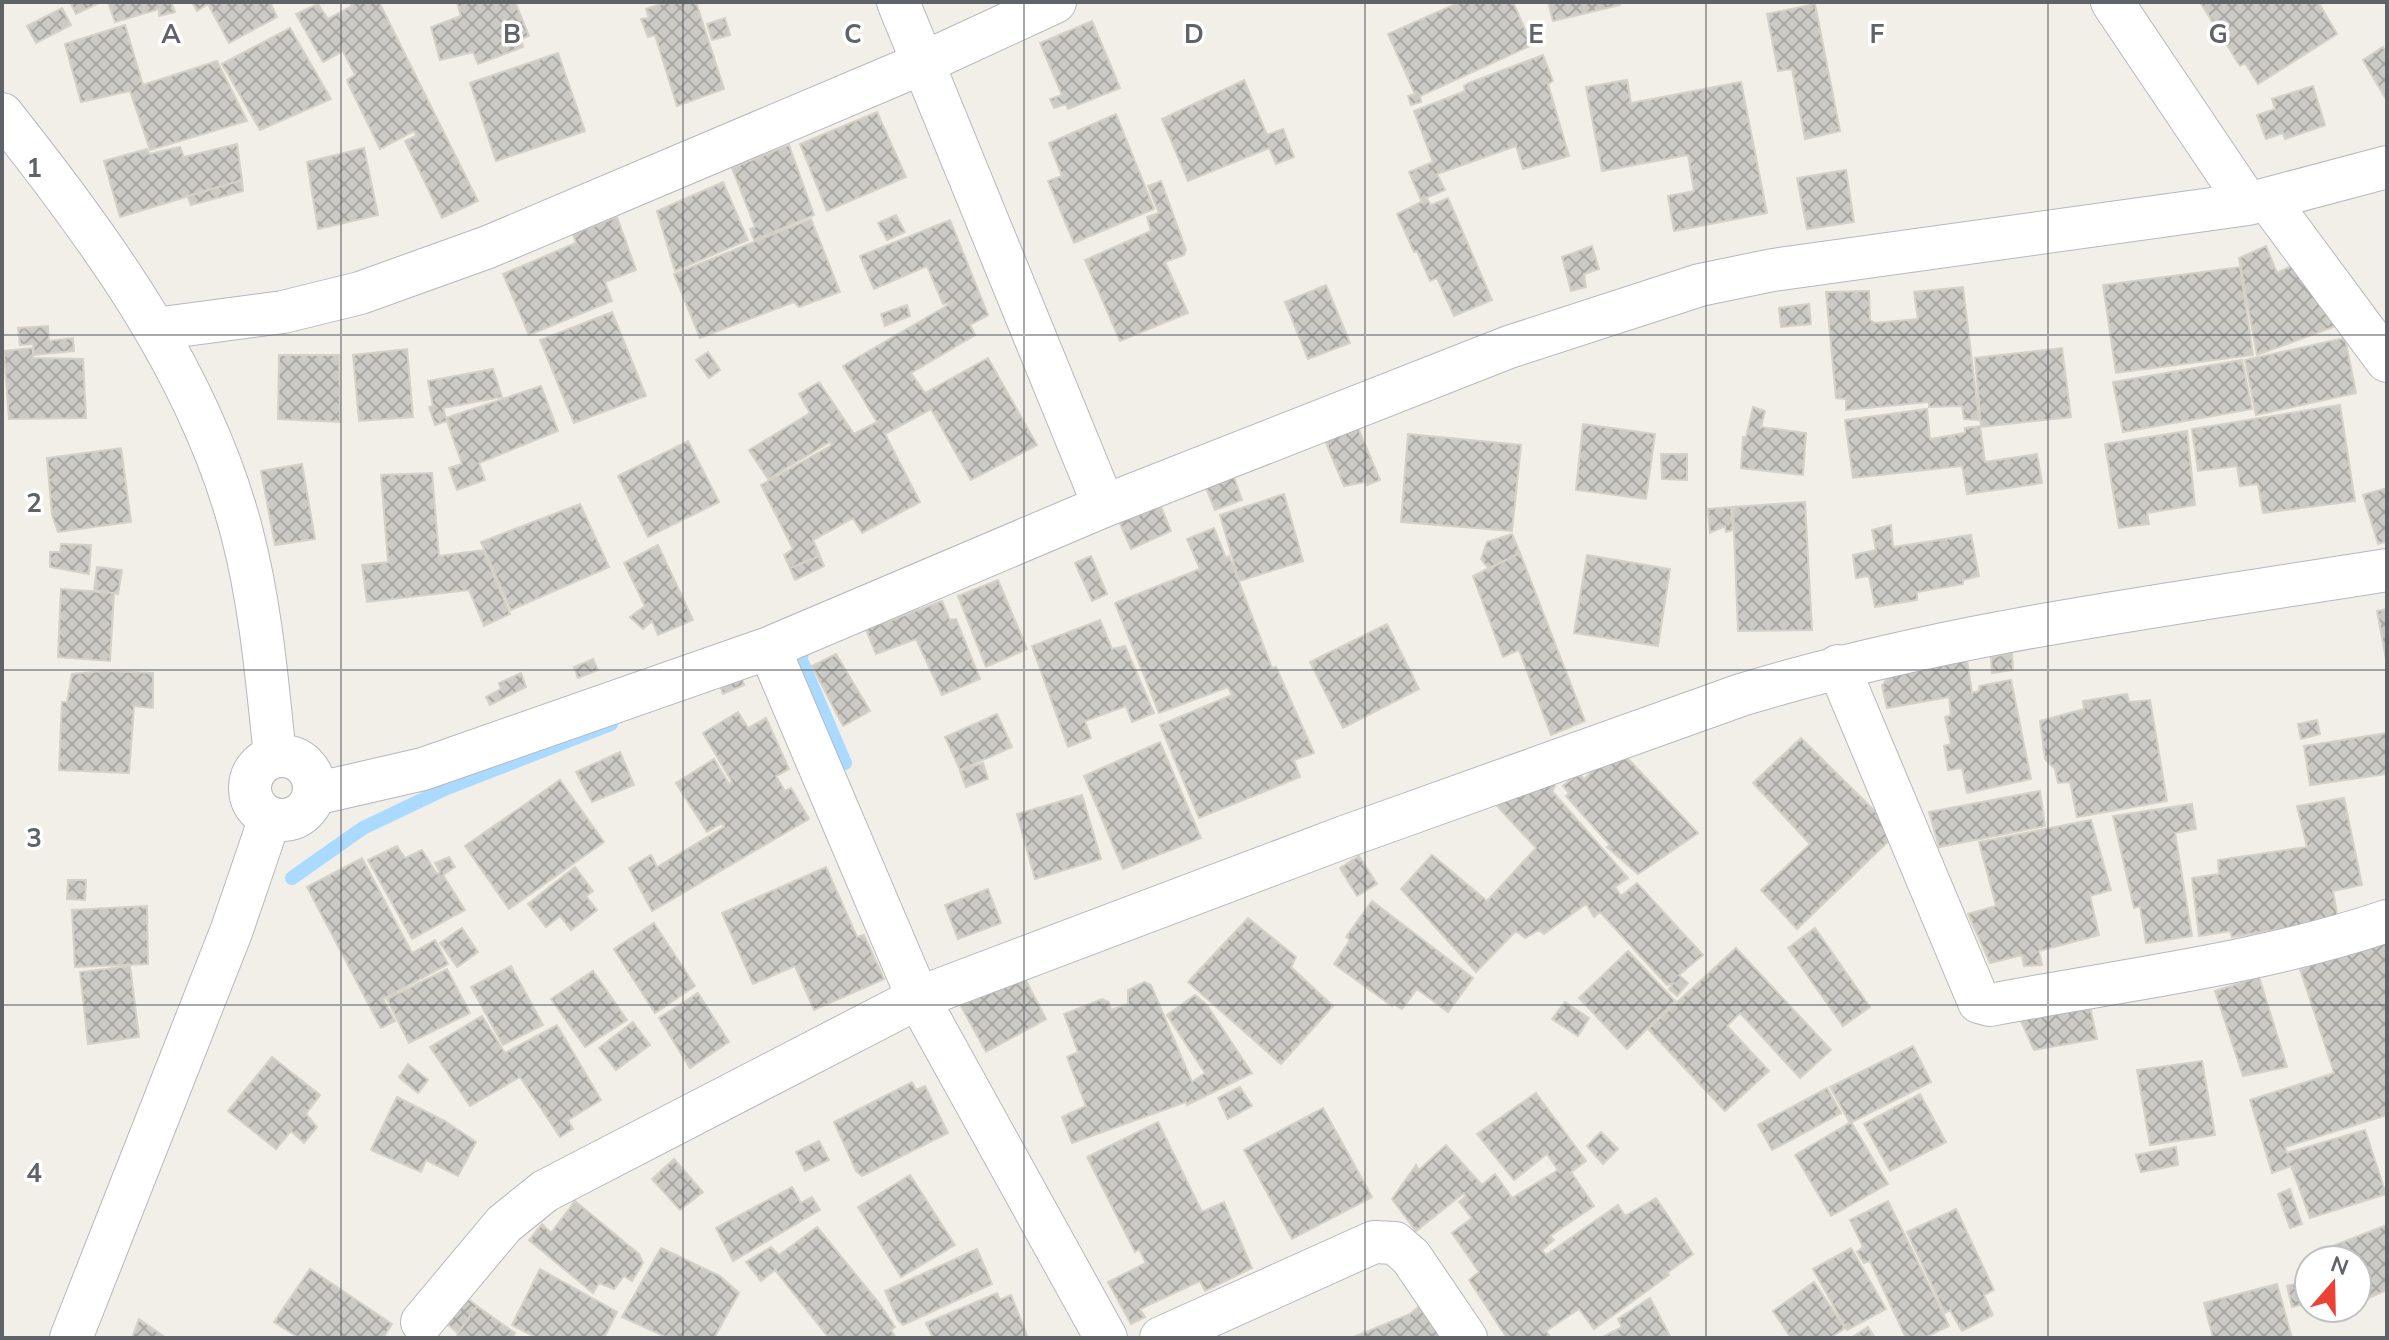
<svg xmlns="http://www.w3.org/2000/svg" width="2389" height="1340" font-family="Mulish,sans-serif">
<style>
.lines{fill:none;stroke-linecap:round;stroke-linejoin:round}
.stream{stroke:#aadaff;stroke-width:14}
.building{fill:url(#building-cross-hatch);stroke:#d6d1c6;stroke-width:2}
.minor-casing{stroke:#b5b8bc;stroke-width:44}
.minor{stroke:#fff;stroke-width:42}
.grid{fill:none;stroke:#5f6368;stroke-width:2;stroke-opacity:0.55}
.grid-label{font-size:26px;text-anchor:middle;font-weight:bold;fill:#5f6368;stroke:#fff;stroke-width:7;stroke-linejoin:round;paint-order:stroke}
</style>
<defs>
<pattern id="building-cross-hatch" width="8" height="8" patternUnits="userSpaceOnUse" patternTransform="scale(2)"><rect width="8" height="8" fill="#cccac5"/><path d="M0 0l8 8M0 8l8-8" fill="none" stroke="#a9a8a4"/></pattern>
</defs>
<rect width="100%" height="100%" fill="#f1efe8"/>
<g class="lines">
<path class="stream" d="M808 640 802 649 801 660 845 763
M292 878 363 828 447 788 611 724"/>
</g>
<path class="building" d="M70 2H101L76 14Z
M108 2H171L175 12 159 16V9L115 22Z
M192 2H270L277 17 229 43 208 4 197 11Z
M350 2H379L478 201 442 218 405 141 416 136 414 131 380 149 349 85 347 80 355 75 343 51 323 62 296 14 318 4 328 19 352 6Z
M515 2 529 36 521 39 523 47 478 64 473 52 440 60 431 27 461 16 457 3Z
M667 2H696L724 89 677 106 655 35 648 37 641 19 649 18 646 9Z
M1460 2H1513L1532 45 1420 96 1421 102 1411 105 1408 96 1415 94 1388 34Z
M1548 2H1619L1620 5 1553 21Z
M2200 2H2318L2337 34 2258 84 2245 63 2240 66Z
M1815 4 1840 131 1805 139 1792 69 1778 71 1767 14Z
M62 8 71 25 36 43 27 26Z
M725 18 730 35 712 40 707 24Z
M1092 21 1120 88 1068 109 1066 104 1054 108 1050 99 1062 95 1040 43Z
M125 25 143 85 217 61 247 121 150 150 130 91 81 102 65 44Z
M290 28 331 99 260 130 222 64Z
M2383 47 2387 53V101L2363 60Z
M558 53 585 131 496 161 470 83Z
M1543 55 1553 81 1548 84 1569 156 1523 169 1516 146 1437 174 1445 190 1421 200 1409 172 1433 162 1414 111 1465 91 1464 86 1469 83Z
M1244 80 1267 135 1283 129 1294 157 1276 164 1269 148 1188 181 1162 119Z
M1627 80 1631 103 1741 82 1767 213 1674 231 1668 196 1694 191 1688 155 1602 171 1586 87Z
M2313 86 2325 125 2285 139 2283 133 2266 139 2257 115 2275 109 2272 99Z
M877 112 906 177 827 211 800 144Z
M1116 114 1154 209 1074 243 1048 181 1062 176 1049 143Z
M237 144 242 180 120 217 104 161 147 149 149 154 180 147 184 157Z
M789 145 814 215 754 240 750 229 755 227 732 168Z
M364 148 378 215 318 229 307 162Z
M1846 170 1854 222 1807 229 1797 178Z
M242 180 243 191 191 205 187 196Z
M1161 181 1186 250 1184 255 1165 262 1188 313 1120 341 1085 260 1151 231 1147 217 1159 213 1148 186Z
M723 182 748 240 675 271 657 211Z
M1448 198 1492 300 1454 316 1437 278 1430 281 1417 251 1414 252 1397 214 1427 199 1431 205Z
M896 215 905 232 887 240 878 223Z
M617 217 636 270 605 282 612 301 529 335 503 274 576 243 573 234Z
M811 219 840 292 799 307 794 302 700 338 674 274Z
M950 220 988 315 970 325 975 335 911 373 925 393 988 358 1037 445 971 480 931 409 885 434 920 502 862 533 853 518 813 540 820 556 790 568 784 555 793 549 761 485 832 445 830 442 768 479 749 450 810 413 799 394 819 382 854 434 877 422 843 366 955 301 943 304 927 266 874 289 860 256Z
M1592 246 1599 269 1584 274 1586 287 1571 291 1562 257Z
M2266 246 2277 273 2293 265 2336 326 2257 355 2239 258Z
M2240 267 2253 355 2116 373 2103 285Z
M1326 285 1350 343 1308 359 1285 302Z
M1963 287 1979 420 1964 419 1962 406 1929 407V402L1846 410V399L1836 398 1826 292 1869 291 1870 320 1875 323 1918 319 1914 292Z
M1809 304 1811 324 1781 327 1779 308Z
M907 305 910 316 885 326 881 314Z
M612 312 646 396 574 423 540 340Z
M48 326 49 341 73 338 74 351 34 355 33 344 20 345 18 328Z
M2345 338 2356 393 2256 415 2245 360Z
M33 348V358L83 359 86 418 9 419 4 351Z
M2062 348 2071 417 1981 427 1975 358Z
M407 349 413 417 359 421 353 355Z
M708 352 720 370 709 378 696 360Z
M279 355H339L340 422 278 419Z
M2242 360 2252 409 2123 432 2113 382Z
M493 369 502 397 443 408 446 418 541 386 558 431 479 463 485 480 457 490 449 468 462 464 447 421 435 425 429 407 433 406 428 381Z
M2340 405 2355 501 2263 513 2258 484 2240 486 2237 466 2198 471 2192 429Z
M1753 407 1765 411 1761 427 1806 433 1803 475 1741 468 1743 437H1746Z
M1927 409 1930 439 1965 433V428L1980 426 1985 462 2037 454 2042 483 1967 494 1962 466 1853 478 1845 420Z
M1356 423 1380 480 1367 485 1365 482 1344 486 1324 438Z
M1583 424 1655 434 1646 499 1576 490Z
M2187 431 2195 505 2147 513 2149 524 2119 528 2105 444Z
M1408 434 1521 445 1512 531 1401 522Z
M688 441 719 502 648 537 618 476Z
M121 448 131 522 58 532 52 515 47 458Z
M1661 454H1687V480L1662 479Z
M302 464 315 539 275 545 261 471Z
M432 473 439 556 483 550 510 614 484 626 469 590 367 602 362 565 388 562 381 475Z
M1234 477 1242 500 1215 510 1206 488Z
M2387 488V541L2378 544 2363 495Z
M1284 494 1303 561 1239 581 1220 515Z
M1159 502 1171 531 1131 549 1118 519Z
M1805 502 1812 630 1738 631 1733 507Z
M580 504 609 567 511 610 481 542Z
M1731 507 1733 530 1726 532 1725 526 1710 533 1708 509Z
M1891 525 1893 547 1971 535 1979 576 1963 580V584L1917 592V600L1875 607 1869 576 1856 578 1853 555 1876 550 1872 530Z
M1214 528 1226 558 1229 556 1272 668 1276 667 1314 753 1294 760 1300 777 1199 818 1160 725 1232 695 1228 687 1159 713 1115 603 1200 569 1187 539Z
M1512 534 1520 553 1489 569 1481 559 1487 542Z
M61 544 91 545 89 574 50 567V552H60Z
M658 545 693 620 658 635 652 621 643 629 630 617 645 606 624 563Z
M1520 553 1585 721 1551 735 1519 650 1503 657 1473 576Z
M1587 555 1670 569 1658 646 1574 633Z
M820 556 824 566 795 580 790 568Z
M1091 556 1107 594 1092 601 1075 563Z
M97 567 122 570 118 594 94 590Z
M998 580 1027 649 986 667 958 596Z
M61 589 114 593 110 661 58 657Z
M942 601 950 620 956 619 980 679 942 695 916 639 876 654 864 625 886 615 889 621Z
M2387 609V664L2377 611Z
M1100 620 1112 649 1125 646 1154 713 1132 722 1126 706 1085 721 1091 738 1068 747 1032 646Z
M1387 624 1419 689 1343 728 1310 662Z
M2012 653 2013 670 1992 673 1991 657Z
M836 654 870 711 843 726 812 666Z
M593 659 598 670 578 678 574 667Z
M1967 660 1972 693 1979 691V686L2011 680 2031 779 1967 793 1962 768 1948 770 1944 746 1951 744 1945 717 1951 715 1949 697 1887 708 1882 686 1891 672Z
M104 671 153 673V708L134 706 129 773 59 770 62 702H67L72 674Z
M740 671 744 685 723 694 718 680Z
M521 673 526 687 490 705 486 697 501 689 499 683Z
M2127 694 2129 702 2150 700 2167 801 2077 817 2070 782 2058 783 2055 769 2045 759 2040 721 2084 709 2083 701Z
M738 712 748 728 766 718 789 769 776 776 785 791 791 788 809 819 652 911 629 868 651 855 657 867 724 827 722 823 707 832 676 783 714 759 729 784 732 782 703 733Z
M997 714 1012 747 960 770 945 737Z
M2317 720 2320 734 2301 739 2298 724Z
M2387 733V774L2310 785 2304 746Z
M1801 738 1897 833 1797 929 1761 890 1810 844 1753 783Z
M1160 742 1201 838 1123 869 1084 776Z
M1618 748 1698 833 1638 874 1607 847 1610 845 1566 796 1569 793 1563 786 1579 773 1584 779Z
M620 752 634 785 592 802 576 772Z
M983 763 988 779 966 787 960 771Z
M1546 776 1555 786 1552 791 1628 878 1615 887 1621 896 1637 883 1703 955 1679 975 1688 983 1677 996 1669 989 1673 983 1667 985 1600 912 1594 917 1586 904 1544 934 1539 930 1525 938 1516 931 1476 972 1401 889 1432 855 1487 901 1536 848 1497 806Z
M560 780 604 842 509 909 465 846Z
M2040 791 2045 826 1939 847 1929 812Z
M1082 795 1101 859 1035 879 1017 814Z
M2344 798 2362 885 2333 891 2338 919 2232 937 2230 931 2199 936 2192 878 2219 874 2218 860 2307 847 2297 806Z
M2192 804 2196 829 2175 833 2192 936 2146 943 2140 906 2134 908 2113 816Z
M2091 820 2111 890 2090 896 2099 935 2039 951 2042 965 2024 966 2022 955 1990 963 1968 914 1996 906 1979 842Z
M397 846 405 858 422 850 437 874 440 872 435 863 449 857 455 867 443 875 465 910 412 939 368 860Z
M1359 856 1377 884 1357 896 1340 868Z
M362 858 412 953 435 940 448 964 383 999 395 1021 381 1028 307 887Z
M575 867 593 891 586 896 597 910 571 930 560 916 546 927 528 904Z
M826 867 857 937 864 935 884 979 814 1010 795 966 753 984 722 913Z
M68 880H86L85 900 67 899Z
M988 889 1001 923 958 939 945 905Z
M1372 901 1473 978 1448 1012 1417 989 1402 1009 1394 1004 1392 1006 1334 964 1350 940 1346 937Z
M147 906 148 964 75 967 72 910Z
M1248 918 1296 957 1291 967 1333 1006 1281 1064 1188 982Z
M654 923 695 986 655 1013 614 949Z
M462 928 478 952 457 967 440 943Z
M1815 928 1870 1007 1843 1026 1788 948Z
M2387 939V1115L2285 1147 2287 1153 2365 1130 2386 1194 2310 1218 2291 1166 2272 1173 2250 1100 2334 1073 2300 969Z
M1736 948 1831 1050 1800 1078 1740 1013 1727 1026 1769 1071 1725 1111 1648 1029Z
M1628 951 1675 1001 1627 1049 1579 998Z
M130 966 139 1037 88 1044 80 972Z
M511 966 543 1025 503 1045 471 987Z
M447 969 470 1013 409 1043 387 999Z
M593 971 627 1020 585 1047 551 999Z
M1022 973 1046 1019 986 1052 961 1006Z
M2259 977 2287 1067 2243 1076 2215 991Z
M1144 982 1151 985 1192 1082 1205 1073 1167 1015 1195 995 1206 1004 1252 1073 1187 1105 1186 1102 1072 1143 1062 1117 1086 1106 1067 1057 1078 1052 1064 1014 1102 999 1109 1002 1111 1010 1128 1004V990Z
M698 993 729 1042 690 1068 659 1018Z
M1565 1002 1589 1018 1578 1036 1552 1019Z
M2089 1002 2097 1039 2034 1050 2019 1017Z
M482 1016 505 1053 557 1025 601 1100 568 1120 573 1129 560 1137 520 1077 470 1106 430 1047Z
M633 1022 650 1045 616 1070 599 1048Z
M1913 1046 1931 1082 1850 1123 1830 1087Z
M272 1057 320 1095 306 1114 317 1127 304 1143 291 1131 276 1149 228 1111Z
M2202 1061 2215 1135 2150 1145 2137 1070Z
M408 1064 428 1080 418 1093 399 1077Z
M912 1082 916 1090 925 1086 948 1133 862 1176 856 1171 834 1122Z
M1240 1087 1252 1106 1228 1119 1218 1098Z
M1827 1088 1841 1113 1772 1150 1758 1125Z
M1536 1093 1586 1161 1571 1172 1594 1206 1550 1236 1554 1240 1542 1250 1546 1255 1618 1205 1625 1216 1656 1198 1693 1254 1667 1273 1669 1275 1594 1329 1579 1309 1546 1331 1551 1338H1507L1469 1280 1479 1272 1452 1233 1472 1218 1459 1202 1466 1196 1464 1193 1416 1231 1392 1199 1416 1165 1419 1170 1446 1145 1482 1185 1495 1174 1512 1198 1558 1170 1547 1154 1514 1180 1477 1134Z
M1920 1094 1946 1142 1890 1171 1864 1124Z
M397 1097 445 1121 476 1142 458 1176 426 1160 421 1172 371 1150Z
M1323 1108 1372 1197 1292 1239 1244 1150Z
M1158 1122 1202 1212 1224 1202 1252 1268 1205 1291 1200 1281 1140 1309 1145 1317 1131 1324 1108 1282 1146 1263 1139 1249 1135 1252 1087 1157Z
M1851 1122 1888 1184 1831 1216 1795 1155Z
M1601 1132 1618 1149 1603 1164 1587 1146Z
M819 1141 829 1160 805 1171 796 1152Z
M2176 1147 2178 1165 2141 1172 2136 1155Z
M674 1159 703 1192 680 1210 652 1179Z
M910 1175 955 1245 901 1277 858 1207Z
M792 1187 801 1203 812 1197 820 1210 733 1261 716 1228Z
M2290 1189 2302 1224 2290 1228 2278 1194Z
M575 1201 639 1254 643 1263 632 1281 624 1276 614 1289 599 1283 593 1293 529 1240 542 1224 551 1233Z
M1888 1201 1949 1326 1924 1338H1906L1870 1261 1864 1263 1857 1252 1863 1247 1850 1220Z
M1956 1209 1994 1290 1984 1295 1993 1315 1962 1331 1950 1310 1945 1313 1907 1232Z
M2387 1225V1290L2357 1303V1260H2326L2322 1250Z
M817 1227 879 1303 895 1327 891 1330 896 1338H829L775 1270 761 1281 746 1262 771 1247 779 1255Z
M661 1248 720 1276 739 1293 714 1338H668L622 1317Z
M1851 1248 1886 1309 1847 1330 1813 1269Z
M977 1249 992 1284 903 1325 898 1320 885 1291Z
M310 1269 392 1324 383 1338H299L274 1322Z
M540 1269 617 1312 604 1338H537L512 1325Z
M2306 1281 2309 1303 2292 1307 2287 1286Z
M1814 1282 1845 1328 1830 1338H1791L1773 1311Z
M2277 1284 2292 1338H2213L2204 1303Z
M997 1293 1000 1300 1011 1295 1028 1338H933L926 1323Z
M462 1294 477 1306 458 1333 441 1319Z
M1650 1298 1671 1338H1601L1622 1327 1618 1319Z
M1424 1302 1447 1338H1351L1410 1314Z
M477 1306 515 1333 512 1338H461L457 1335Z
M139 1319 166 1338H132Z
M1868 1327 1875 1338H1851Z"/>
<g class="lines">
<g class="minor-casing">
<path id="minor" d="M898 2 1104 506
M2112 2 2248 204
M2 114C102 240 201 375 242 533 261 606 267 681 275 756
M2267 199 2387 361
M155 329 283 312 360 293 488 247 923 63 1055 2
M769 648 918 998 1106 1338
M1838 666 1979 1002 1990 1005C2122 980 2260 964 2387 921
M250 788a32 32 0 1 1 64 0a32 32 0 1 1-64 0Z
M314 794 423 769 769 648 1104 506 1509 347 1700 285 1773 270 2248 204 2387 167
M422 1322 504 1224 545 1191 918 998 1347 836 1741 695C1951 631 2170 605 2387 570
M71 1338 231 932 270 818
M1161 1338 1374 1242 1395 1243 1411 1257 1466 1338"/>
</g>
<use href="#minor" class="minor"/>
</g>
<path class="grid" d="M341 2V1338M683 2V1338M1024 2V1338M1365 2V1338M1706 2V1338M2048 2V1338M2 335H2387M2 670H2387M2 1005H2387"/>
<g class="grid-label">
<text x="171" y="43">A</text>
<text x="512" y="43">B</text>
<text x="853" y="43">C</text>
<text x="1194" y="43">D</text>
<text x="1536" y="43">E</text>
<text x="1877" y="43">F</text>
<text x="2218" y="43">G</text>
<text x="34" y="177">1</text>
<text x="34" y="512">2</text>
<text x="34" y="847">3</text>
<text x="34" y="1182">4</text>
</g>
<rect width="2389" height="1340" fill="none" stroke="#5f6368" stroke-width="8"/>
<g transform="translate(2333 1284) rotate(20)"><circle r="38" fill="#ffffff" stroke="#bfc1c3" stroke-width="2"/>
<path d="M0-6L14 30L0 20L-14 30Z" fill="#ea4335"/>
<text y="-12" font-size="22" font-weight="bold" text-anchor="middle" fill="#5f6368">N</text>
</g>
</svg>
